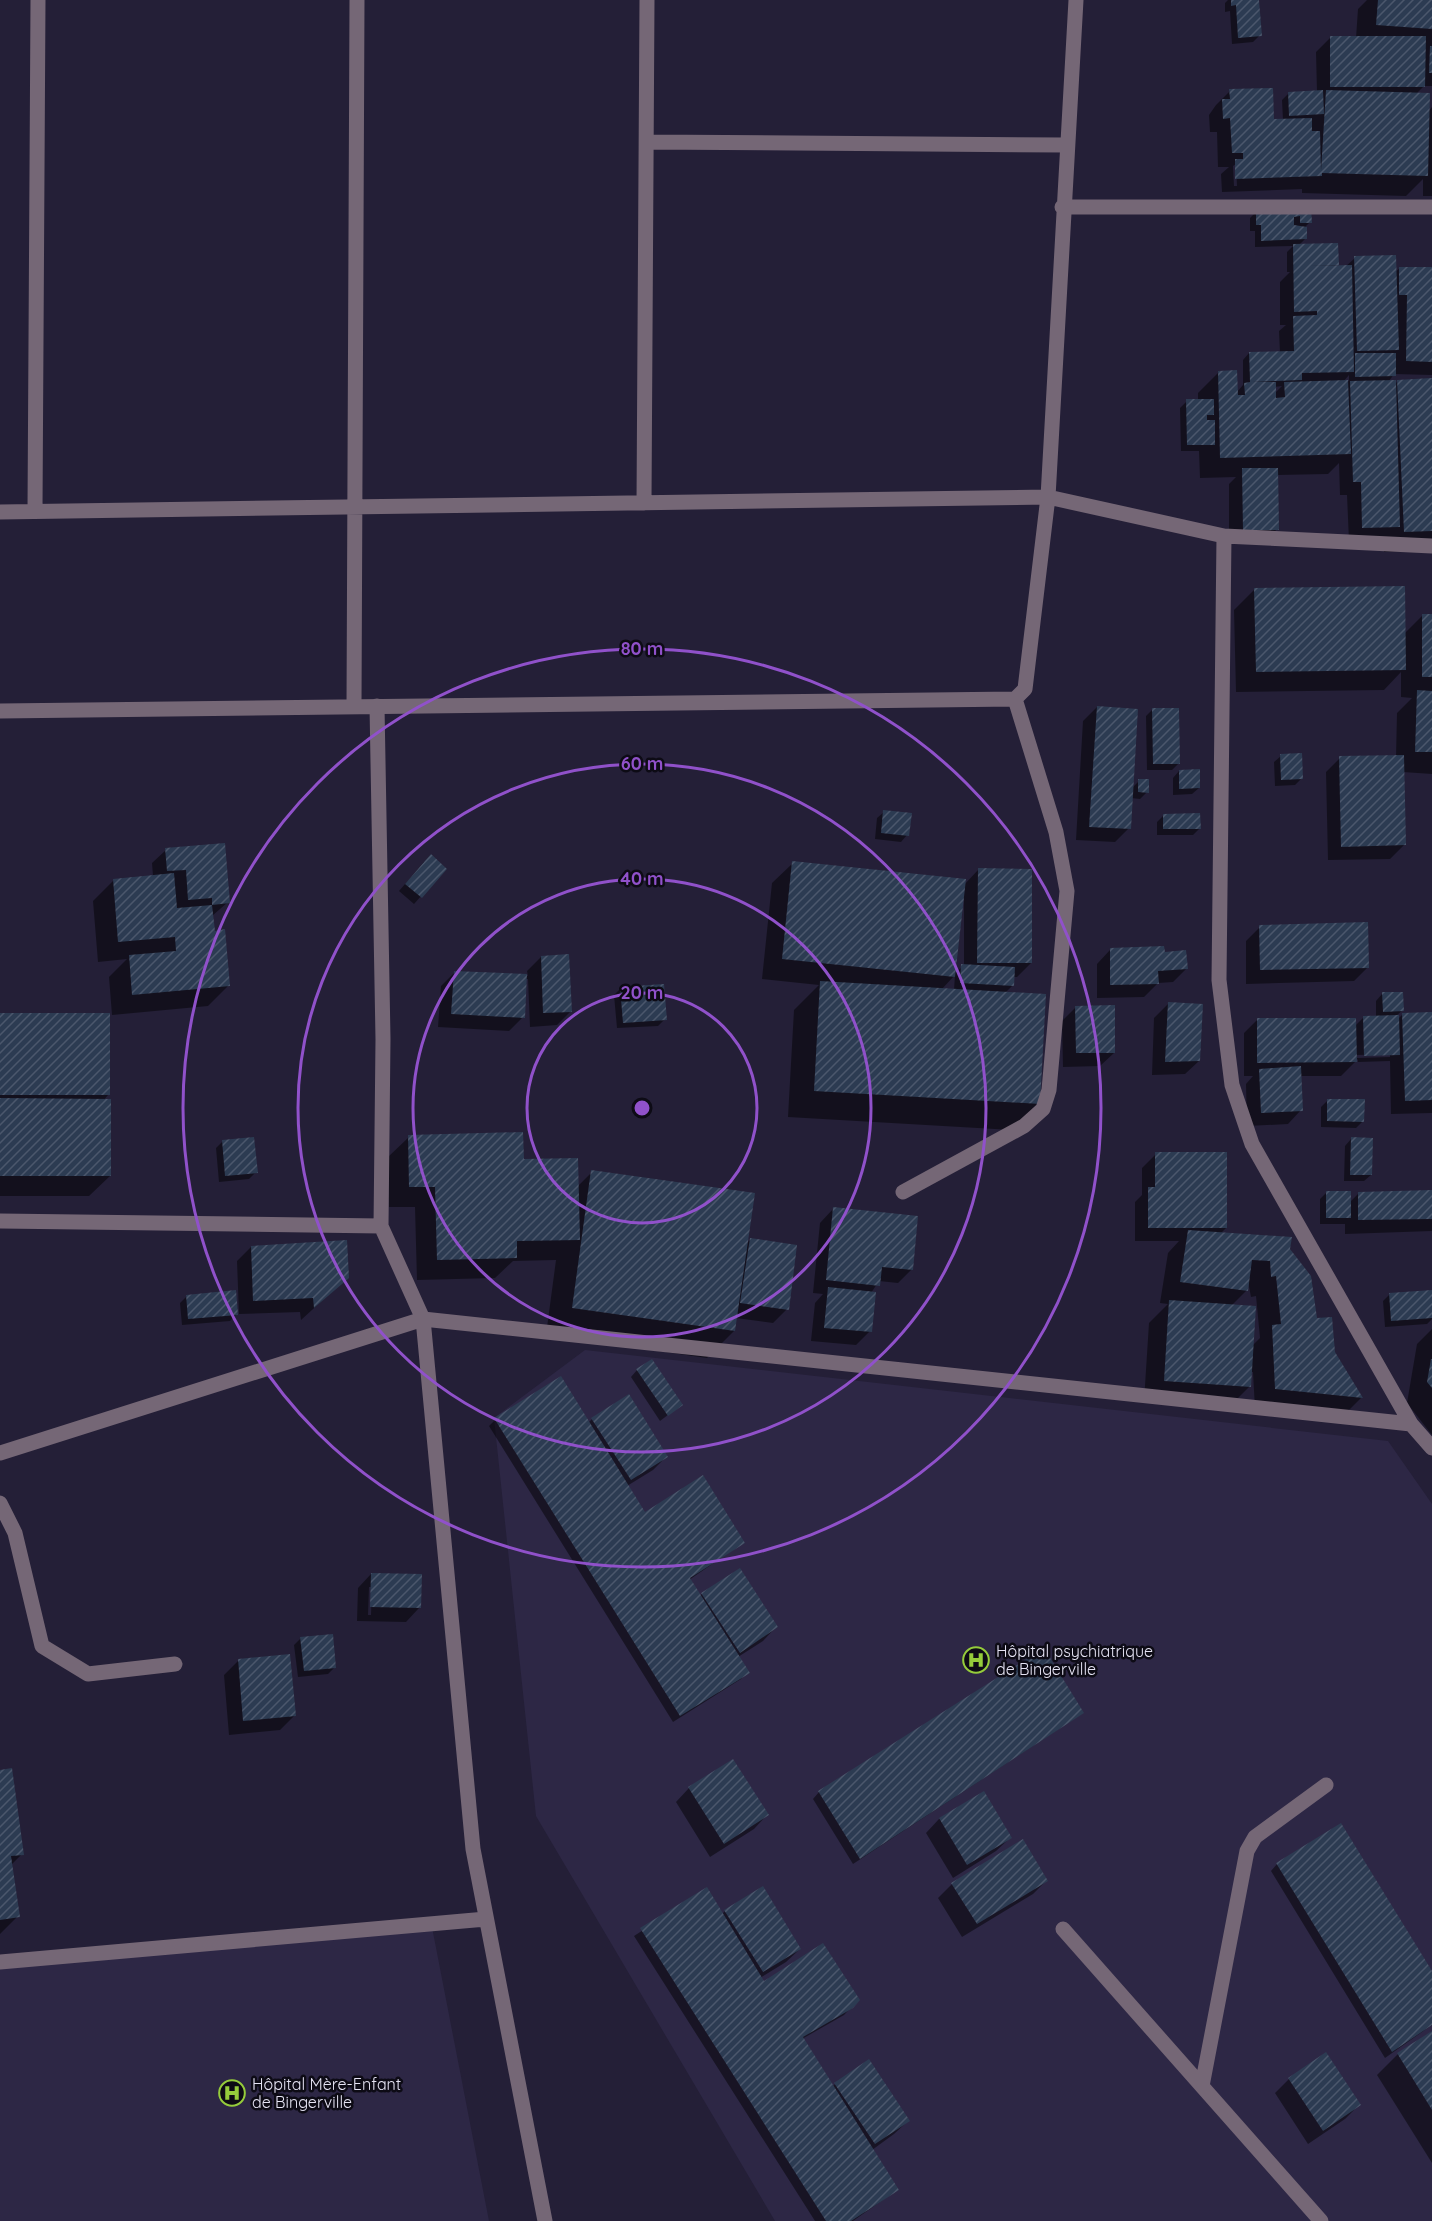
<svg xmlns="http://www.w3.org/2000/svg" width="1432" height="2221" font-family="Quicksand,sans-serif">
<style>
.built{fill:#2d2745}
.shadow{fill:#0007;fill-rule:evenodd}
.building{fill:url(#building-hatch)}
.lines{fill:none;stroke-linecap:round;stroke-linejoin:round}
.minor{stroke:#756776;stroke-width:15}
.ring{fill:none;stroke:#9051ca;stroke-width:3}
.labels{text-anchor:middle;stroke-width:5;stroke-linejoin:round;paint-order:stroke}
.poi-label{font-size:16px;fill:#e6e4f4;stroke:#0d0b15;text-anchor:start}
.centre{fill:#9051ca;stroke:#0d0b15;stroke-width:3}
.ring-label{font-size:18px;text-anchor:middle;font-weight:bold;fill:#9051ca;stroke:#0d0b15;stroke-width:5;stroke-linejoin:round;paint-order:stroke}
</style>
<defs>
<pattern id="building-hatch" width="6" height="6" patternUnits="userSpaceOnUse" patternTransform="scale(1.5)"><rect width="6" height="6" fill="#2c3b52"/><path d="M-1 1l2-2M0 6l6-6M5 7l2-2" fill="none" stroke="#4b576c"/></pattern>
</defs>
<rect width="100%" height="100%" fill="#241f37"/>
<path class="built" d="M585 1350 1388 1441 1432 1504V2221H775L536 1816 494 1418Z
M431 1922 489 2221H0V1965Z"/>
<path class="shadow" d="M1228 0H1258L1260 35 1253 42 1232 44 1230 11 1225 12V3Z
M1358 0H1432V86H1424L1416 94 1428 112 1432 107V196H1423V179L1406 196 1302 193V189L1222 192 1221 174 1229 167H1218L1217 132H1210L1209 115 1216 105 1230 91 1272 120H1283L1282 100 1289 93 1317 92 1316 52 1330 38H1356L1358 9 1367 0ZM1236 164 1237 186H1234L1233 166Z
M1310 209V222L1305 227V239L1299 245 1337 264 1334 267H1345L1355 258 1395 272 1400 268 1432 269V375L1394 374 1389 381 1394 385 1398 381 1432 380V550L1384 552 1383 541H1349L1347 495H1340L1339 463 1328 474 1277 475V529L1264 543H1229V484L1236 477 1200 478 1199 451H1181L1180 408 1187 401H1198V393L1218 373 1237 392 1243 385V360L1249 353H1280L1279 331 1286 325H1280V282L1290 272H1287V252L1293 246 1255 247V231H1250V218L1257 211ZM1349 375V381L1343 382ZM1282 386 1274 394V387Z
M1255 589 1404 634 1422 616H1432V774L1403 772 1404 845 1390 859 1328 860 1326 772 1340 758 1396 757 1397 713 1412 698 1401 697V672L1384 690 1236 692 1234 610Z
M1097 707 1132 788 1139 781 1147 792 1140 799 1131 798 1129 828 1115 842 1076 840 1083 721Z
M1152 710 1179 763 1172 770H1147L1146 716Z
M1281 756 1301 779 1295 785 1275 786 1274 762Z
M1179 771 1199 788 1192 794 1173 795V778Z
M884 812 907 835 901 842 875 839 877 818Z
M1163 816 1199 829 1193 835H1157V822Z
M166 850 228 902 212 916 213 932 228 986 208 1006 112 1015 109 977 127 959 98 962 93 901 114 880 153 876 152 863Z
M424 862 445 869 414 904 399 891Z
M793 863 964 885 978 870 1031 963 1017 977H1013L1012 986 1005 993 1038 1103 1012 1130 788 1117 794 1010 819 985 762 979 772 883ZM962 899H964V966L954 973ZM955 975 954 990H941Z
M1260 927 1368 967 1354 981 1246 984V941Z
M1110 950 1164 953 1187 968 1173 982 1158 983 1144 997 1097 998V964Z
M541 957 570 1012 557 1025 530 1027 528 979H526L523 1017 509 1031 438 1027 441 986 455 972 528 976 527 971Z
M621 988 665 1019 658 1026 617 1028 614 995Z
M1382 994 1403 1010 1397 1015V1020L1403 1014 1432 1013V1113L1391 1114 1390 1061 1358 1062V1059L1341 1076H1300L1301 1110 1288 1124 1247 1126 1246 1084 1253 1076H1244V1033L1258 1019 1355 1026 1363 1018 1376 1017V1001ZM1390 1054V1057L1357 1058V1055Z
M1168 1004 1199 1061 1185 1074 1152 1075 1154 1018Z
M1076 1007 1114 1053 1100 1066 1063 1067 1062 1021Z
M0 1014 108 1095 103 1101 110 1176 89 1196H0Z
M1328 1100 1363 1121 1356 1128 1321 1127V1107Z
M409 1137 522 1160 577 1187 592 1172 746 1244 750 1240 787 1309 773 1323 736 1318 734 1331 707 1358 546 1335 556 1260 513 1261 495 1278 417 1280 415 1207H389L388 1157Z
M1351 1139 1371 1175 1364 1181H1344L1345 1146Z
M223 1141 256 1172 249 1179 219 1182 216 1148Z
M1156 1154 1226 1228 1220 1234 1289 1249 1316 1320 1361 1398 1341 1418 1255 1409 1253 1372H1251L1250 1386 1229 1407 1144 1401 1149 1323 1168 1304 1160 1303 1168 1253 1179 1241H1135V1202L1142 1195V1168ZM1248 1281 1251 1297 1256 1296 1260 1338 1252 1346 1231 1306 1247 1290Z
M1432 1192V1231L1345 1234V1224H1320V1199L1326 1193 1349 1203 1358 1194Z
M833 1209 912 1269 898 1283 879 1281 871 1293 870 1331 856 1345 811 1341 815 1303 823 1294 813 1293 820 1223Z
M251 1247 347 1278 301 1320 300 1312 239 1314 237 1261Z
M1432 1291V1319L1427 1324 1385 1327 1383 1301 1390 1294Z
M187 1296 237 1314 230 1321 182 1325 180 1303Z
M1432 1329V1435L1407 1403 1417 1344Z
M637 1370 681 1405 660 1421 631 1377Z
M592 1419 667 1456 653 1470 627 1486 645 1514 743 1543 689 1580 699 1596 702 1594 776 1627 763 1641 738 1657 748 1672 741 1679 673 1722 489 1426 495 1420 588 1423Z
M371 1574 419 1608 406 1622 357 1621 358 1588ZM369 1587H372L371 1615H368Z
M301 1638 335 1667 328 1674 298 1677 294 1645Z
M238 1661 294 1716 280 1730 229 1735 224 1675Z
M1083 1713 853 1864 813 1799 819 1792Z
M0 1771 22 1854 11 1865 18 1916 0 1934Z
M689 1788 767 1815 754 1829 710 1857 676 1802Z
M983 1793 1010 1838 996 1851 953 1878 926 1833 939 1819Z
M1277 1864 1432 1973V2025L1385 2058 1271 1871Z
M1047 1880 1033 1894 962 1937 938 1898 952 1884Z
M706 1889 722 1914 725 1911 800 1949 786 1962 760 1978 763 1983 858 2000 844 2015 802 2039 832 2087 835 2084 908 2121 894 2134 872 2150 897 2190 853 2221H815L634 1936Z
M1432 2033V2163L1377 2075 1398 2054Z
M1289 2079 1359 2105 1345 2119 1308 2144 1275 2093Z"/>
<path class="building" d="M1231 0H1259L1262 36 1238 38 1236 5 1231 6Z
M1378 0H1432V29L1376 25Z
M1330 36H1426L1425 87H1330Z
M1430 46H1432V73H1429Z
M1273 88 1274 119 1312 118V131H1320L1321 171 1326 90 1430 93 1428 176 1322 173V176L1235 179V159H1243V153H1232L1230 118 1223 119 1222 99H1230L1229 89Z
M1323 90 1324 114 1289 116 1288 92Z
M1311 208 1312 223H1300V216L1294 217V225L1307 227V239L1261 241V225H1256V210Z
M1338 243 1339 265 1308 266 1352 265 1354 372 1302 373V380L1252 382H1276V398L1285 397 1284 382 1348 380 1351 454 1220 458 1218 371 1237 370 1238 395H1245L1244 383 1250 382 1249 352 1294 351 1293 316 1317 315V311L1294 312 1293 244Z
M1396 255 1399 350 1357 351 1354 256Z
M1399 267H1432V362L1406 361 1407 295H1399Z
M1355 353H1396V376L1355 377Z
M1432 378V531L1404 532 1397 380Z
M1396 380 1400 527 1362 528 1361 482H1353L1350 381Z
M1186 399H1214V415H1207V420H1215V445H1187Z
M1242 468H1278L1279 530H1243Z
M1405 586 1406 670 1256 672 1254 588Z
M1422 614H1432V677H1422Z
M1417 690 1432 691V752H1415Z
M1097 706 1138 709 1131 829 1089 827Z
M1152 708H1179L1180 764H1153Z
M1302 753 1303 779 1281 780 1280 754Z
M1404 755 1406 845 1341 847 1339 756Z
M1200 769V788L1179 789V770Z
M1138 779H1149V793L1138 792Z
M883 810 912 813 909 836 881 833Z
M1200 813 1201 829H1163V814Z
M225 843 230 903 212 905V898L188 900 186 870 167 871 165 848Z
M431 854 447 869 422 898 405 884Z
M792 861 966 879 955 977 782 959Z
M978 868 1032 869V963H977Z
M174 873 177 908 212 905 215 931 225 929 230 986 132 995 129 955 176 951 175 937 118 942 113 879Z
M1368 922 1369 968 1260 970 1259 925Z
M1164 946 1165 952 1186 950 1188 969 1158 971 1159 984 1110 985V948Z
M569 954 572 1012 543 1013 541 956Z
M961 964 1015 967 1014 986 960 983Z
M454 971 527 974 525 1018 451 1014Z
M820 981 1046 994 1040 1104 814 1091Z
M664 984 667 1020 623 1023 620 987Z
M1382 992H1403L1404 1011 1383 1012Z
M1168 1002 1203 1004 1200 1061 1165 1062Z
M1115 1005V1053H1076L1075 1006Z
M1432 1012V1100L1405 1101 1402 1013Z
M0 1013H110V1095H0Z
M1399 1015 1400 1055 1364 1056 1363 1016Z
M1257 1018H1356L1357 1062 1257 1063Z
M1301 1066 1303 1111 1261 1113 1259 1069Z
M0 1098 111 1099V1176H0Z
M1327 1099H1365L1364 1122 1327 1121Z
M523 1132 524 1159 578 1158 580 1240 517 1241V1258L437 1260 435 1187H409L408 1135Z
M254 1137 258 1173 225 1176 222 1140Z
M1351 1137 1373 1138 1372 1175H1350Z
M1155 1152H1227V1228H1148V1187H1155Z
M591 1170 755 1193 735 1331 572 1308Z
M1432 1190V1219L1358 1220V1192Z
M1326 1191H1351V1218H1326Z
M833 1207 918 1216 913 1270 882 1267 880 1286 826 1280Z
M1188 1230 1292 1237 1290 1249 1311 1276 1317 1318 1332 1317 1335 1352 1363 1398 1275 1389 1272 1325 1281 1324 1276 1276 1271 1277 1270 1261 1252 1260 1248 1291 1180 1282Z
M750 1238 797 1245 789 1310 740 1303Z
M347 1240 349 1278 314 1308 313 1298 253 1301 251 1246Z
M828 1287 876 1292 872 1332 824 1328Z
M236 1290 238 1315 188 1319 186 1295Z
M1432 1290V1318L1391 1321 1389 1293Z
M1169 1300 1256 1306 1251 1387 1164 1381Z
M652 1359 683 1405 668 1416 636 1369Z
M1431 1359H1432V1388L1427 1382Z
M561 1376 645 1512 703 1475 745 1543 690 1578 750 1673 680 1716 494 1418Z
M629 1394 668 1457 631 1480 591 1418Z
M740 1568 778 1627 740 1653 701 1593Z
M371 1573 422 1574 421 1608 370 1607Z
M333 1634 336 1668 304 1671 300 1637Z
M1044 1648 1084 1713 860 1859 818 1791Z
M290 1654 296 1716 243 1721 238 1659Z
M733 1759 769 1815 724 1844 688 1787Z
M12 1768 24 1855 11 1856 20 1917 0 1920V1770Z
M984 1791 1012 1838 967 1865 939 1818Z
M1341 1823 1432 1971V2025L1392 2052 1276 1863Z
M1023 1839 1048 1881 977 1924 951 1883Z
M763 1886 801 1949 763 1972 724 1910Z
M707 1887 764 1981 823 1943 860 2000 853 2008 803 2037 899 2190 851 2221H826L640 1928Z
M1432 2031V2110L1397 2053Z
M1326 2052 1361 2105 1323 2131 1288 2078Z
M869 2059 910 2121 875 2144 834 2083Z"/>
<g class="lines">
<path class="minor" d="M647 142 1066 145
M1062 207H1432
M644 503 647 0
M35 511 38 0
M0 512 1048 497 1224 536 1432 546
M1224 536 1219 980 1232 1085 1252 1144 1411 1424
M354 706 357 0
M377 706 383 1039 381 1226
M0 711 1015 699 1025 689 1048 497 1076 0
M903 1192 1024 1126 1043 1109 1049 1090 1067 891 1056 832 1015 699
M0 1221 381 1226 423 1319 473 1849 545 2221
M0 1453 423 1319 1411 1424 1432 1448
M0 1503 15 1533 42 1646 88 1674 175 1664
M1063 1929 1321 2221
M0 1962 486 1919
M1202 2086 1247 1851 1255 1837 1326 1785"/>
</g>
<g class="ring">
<circle cx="642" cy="1108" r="115"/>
<circle cx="642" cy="1108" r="229"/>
<circle cx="642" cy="1108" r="344"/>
<circle cx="642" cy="1108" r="459"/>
</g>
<defs>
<g id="hospital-ring" transform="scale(1.35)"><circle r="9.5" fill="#0d0b15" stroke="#95cc3b" stroke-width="1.5"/><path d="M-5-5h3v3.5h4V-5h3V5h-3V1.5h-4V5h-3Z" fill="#95cc3b"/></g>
</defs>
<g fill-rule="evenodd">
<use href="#hospital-ring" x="976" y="1660"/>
<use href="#hospital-ring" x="232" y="2093"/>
</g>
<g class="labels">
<g class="poi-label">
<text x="996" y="1657">Hôpital psychiatrique<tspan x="996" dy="18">de Bingerville</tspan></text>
<text x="252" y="2090">Hôpital Mère-Enfant<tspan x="252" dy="18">de Bingerville</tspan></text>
</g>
</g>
<circle cx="642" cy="1108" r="9" class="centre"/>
<g class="ring-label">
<text x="642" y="655">80 m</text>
<text x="642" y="770">60 m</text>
<text x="642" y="885">40 m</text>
<text x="642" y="999">20 m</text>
</g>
</svg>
